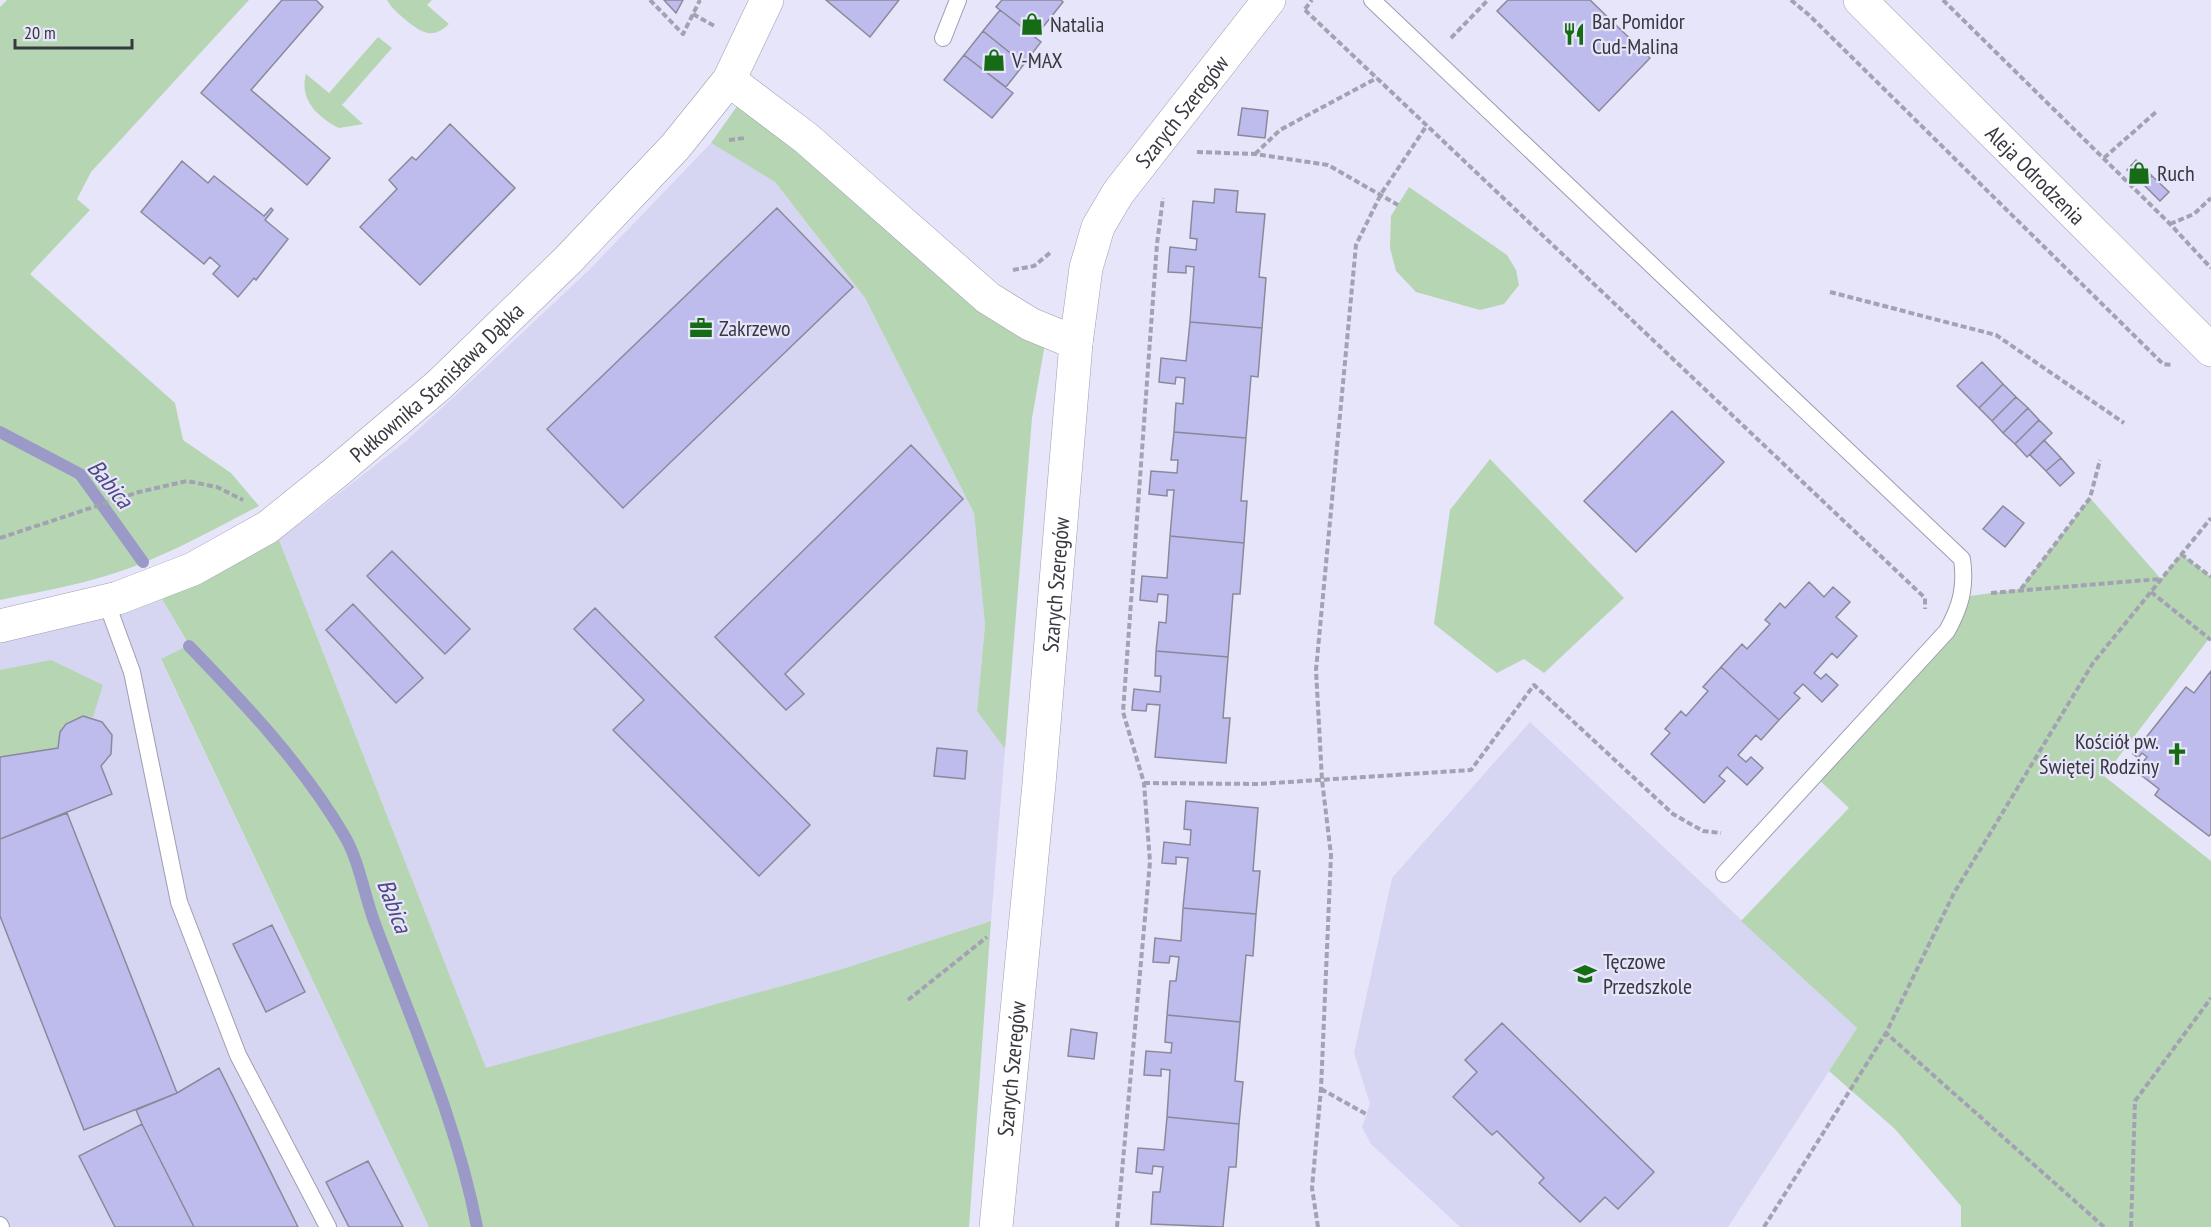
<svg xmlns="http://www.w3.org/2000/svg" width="2211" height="1227" font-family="'PT Sans Narrow',sans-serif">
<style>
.built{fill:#d6d6f2}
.green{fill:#b6d6b3}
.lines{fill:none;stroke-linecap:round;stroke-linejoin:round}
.stream{stroke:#9b99c7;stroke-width:12}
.building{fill:#bebcec;stroke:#8a899c;stroke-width:1.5}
.lane-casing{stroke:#9e9db1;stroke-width:18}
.street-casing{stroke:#9e9db1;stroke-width:34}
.secondary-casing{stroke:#9e9db1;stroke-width:34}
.path{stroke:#a3a2b2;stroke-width:4;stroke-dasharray:6 3;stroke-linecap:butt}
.lane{stroke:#fff;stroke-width:16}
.street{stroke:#fff;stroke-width:33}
.secondary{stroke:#fff;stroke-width:33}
.labels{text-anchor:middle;stroke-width:4.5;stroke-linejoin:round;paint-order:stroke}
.poi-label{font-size:22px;fill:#393841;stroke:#e6e5fa;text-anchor:start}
.street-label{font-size:22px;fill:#393841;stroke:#e6e5fa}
.water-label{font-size:24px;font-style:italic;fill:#4f4884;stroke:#e6e5fa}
</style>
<rect width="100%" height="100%" fill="#e6e5fa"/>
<path class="built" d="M711 143 775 182 865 298 974 513 985 625 977 710 1005 749 991 921 839 970 486 1069 279 540 405 442 484 369 590 269Z
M162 599 189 646 161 660 429 1227H0V643L135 609Z
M1530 722 1857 1028 1728 1227H1460L1371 1144 1362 1127 1370 1104 1354 1053 1392 878Z"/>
<path class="green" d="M7 0H249L91 172 77 199 90 210 30 274 175 403 183 440 231 473 259 506C206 533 153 564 95 579 64 588 32 593 0 600V7Z
M387 0H432L427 5 449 24C433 39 423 34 407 21 400 15 392 9 387 0Z
M378 37 392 48 342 105 363 124 339 128C317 117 299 99 306 74L329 93Z
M747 92 1047 332 1032 418 1005 749 977 711 985 625 974 513 865 298 775 182 711 143Z
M1409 187 1507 255 1516 270 1519 285 1504 304 1480 310 1416 292 1396 271 1390 248 1391 216Z
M1490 459 1624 598 1544 673 1524 659 1497 673 1434 624 1450 510Z
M2090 498 2161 579 2181 554 2211 577V636L2104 776 2211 861V1227H1961V1206L1895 1129 1829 1071 1857 1028 1741 921 1849 808 1815 776 1947 631 1963 597 2020 589Z
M279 540 486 1068 839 970 991 921 969 1227H429L161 659 189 645 162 599 211 577Z
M51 660 103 685 93 717C72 715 58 726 58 748L0 757V670Z"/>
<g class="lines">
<path class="stream" d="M0 432 80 474 143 562
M189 646C246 705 302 764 344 835 359 860 364 894 374 921 412 1024 456 1118 477 1227"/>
</g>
<path class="building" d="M282 0H316L323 7 251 90 330 158 307 185 201 93Z
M664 0H683L676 13Z
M826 0H899L870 37Z
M1002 0H1061L1063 2 1035 37 996 7Z
M1508 0H1590L1650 58 1599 111 1497 11Z
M1000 10 1041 42 1024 64 983 31Z
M983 31 1024 64 1006 87 964 55Z
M964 55 1013 93 992 118 944 80Z
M1242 108 1268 111 1265 138 1238 135Z
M450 124 515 188 420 285 360 227 397 189 389 180 412 157 416 160Z
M2136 160 2152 176 2143 184 2127 170Z
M182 161 208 183 214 176 264 216 271 208 273 210 265 220 288 239 256 280 254 278 238 297 213 274 220 266 210 257 204 264 141 212Z
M2152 176 2169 192 2160 201 2143 184Z
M1215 189 1238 191 1236 212 1265 214 1259 277 1266 278 1262 328 1190 322 1194 267 1186 266V273L1168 272 1170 247 1196 250 1197 239 1190 238 1193 201 1214 203Z
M777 208 853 287 623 508 547 429Z
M1190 322 1262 328 1258 377 1251 376 1246 438 1174 432 1176 403 1183 404 1185 378 1176 377 1175 384 1159 382 1161 358 1186 361Z
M1982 362 2003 384 1979 408 1957 386Z
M2003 384 2016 397 1992 421 1979 408Z
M2016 397 2028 408 2003 433 1992 421Z
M2028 408 2039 420 2015 444 2003 433Z
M1672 411 1724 462 1636 552 1584 501Z
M2039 420 2052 433 2027 457 2015 444Z
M1174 432 1246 438 1241 501H1247L1244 543 1170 536 1174 490H1167V496L1149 494 1151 471 1177 473 1178 460H1171Z
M2044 440 2061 458 2046 471 2030 455Z
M911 445 963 499 785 674 804 694 786 710 715 637Z
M2061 458 2074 473 2060 486 2046 471Z
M2003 506 2024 523 2005 547 1983 529Z
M1170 536 1244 543 1240 594H1233L1228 657 1156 651 1159 622 1166 623 1168 595 1158 594 1157 602 1140 600 1142 576 1167 578Z
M392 551 470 629 445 654 367 576Z
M1809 582 1824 597 1833 587 1850 602 1836 617 1857 636 1837 658 1832 653 1814 673 1821 679 1826 674 1838 685 1822 702 1803 684 1794 693 1800 698 1779 720 1721 667 1742 644 1747 649 1770 624 1765 620 1780 603 1785 608Z
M353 604 423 678 396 703 326 630Z
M595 608 810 825 759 876 613 730 644 700 574 629Z
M1156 651 1228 657 1223 718H1230L1226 763 1155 757 1160 705 1147 704 1146 711 1132 710 1134 689 1160 692 1161 676H1155Z
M1721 667 1779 720 1761 740 1756 735 1738 755 1746 762 1751 757 1763 768 1747 785 1727 767 1719 776 1725 781 1704 803 1651 754 1670 733 1665 729 1681 711 1686 716 1708 691 1703 687Z
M2211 671V834L2209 836 2155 795 2159 789 2129 766 2133 762 2139 767 2147 757 2142 753 2138 758 2133 754 2186 687 2194 693Z
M83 716 102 722 112 735 111 754 101 766 112 794 0 839V757L58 748 60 732 66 724Z
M937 748 967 751 965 779 934 776Z
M1186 801 1258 808 1253 871H1260L1256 914 1183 908 1188 858 1176 857V864L1162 863 1164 842 1190 845 1191 830 1184 829Z
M67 813 177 1093 84 1130 0 916V839Z
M1183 908 1256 914 1253 956 1246 955 1240 1022 1167 1015 1170 981H1176L1179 957 1170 956 1169 963 1153 962 1155 938 1181 941Z
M272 925 305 992 266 1012 233 944Z
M1167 1015 1240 1022 1235 1081 1243 1082 1239 1124 1167 1117 1170 1070 1161 1069V1076L1144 1075 1146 1051 1171 1053 1172 1043 1165 1042Z
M1502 1023 1654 1172 1618 1209 1605 1197 1580 1222 1539 1183 1544 1178 1497 1131 1492 1135 1453 1097 1477 1072 1465 1060Z
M1071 1029 1097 1033 1094 1059 1068 1056Z
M219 1068 298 1227H194L142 1124 136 1110 177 1093Z
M1167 1117 1239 1124 1236 1167H1229L1223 1227 1151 1224 1153 1192H1160L1163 1167 1153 1166 1152 1174 1136 1172 1138 1148 1164 1150Z
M142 1124 194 1227H115L79 1156Z
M368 1161 403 1227H349L326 1182Z"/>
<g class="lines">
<g class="lane-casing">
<path id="lane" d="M1372 0 1962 559C1966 587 1961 606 1947 631L1724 874
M943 38 958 0
M106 601 132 672 179 902 238 1055 328 1227
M0 1225 1 1227"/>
</g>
<g class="street-casing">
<g id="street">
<path d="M729 80 806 138 988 298 1030 324 1076 343"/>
<path id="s1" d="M0 626 118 598 193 569 268 527 335 473 439 385 568 260 675 147 729 80 767 0"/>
<path id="s2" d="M996 1227 1039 784 1076 343 1086 268 1098 227 1118 193 1269 0"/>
</g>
</g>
<g class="secondary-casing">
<g id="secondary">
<path id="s3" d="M1860 0 2211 350"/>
</g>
</g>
<path class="path" d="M650 0 683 34 700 0
M1791 0 1809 15 2163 364 2173 365
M1943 0 2170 224 2211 268
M1305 9 1312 0
M1305 10 1925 598V609
M693 14 716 27
M1451 38 1488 0
M729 140 745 138
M1197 152 1255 154 1328 165 1398 205
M1255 154 1280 130 1377 78
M2104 158 2156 112
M2170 224 2194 214 2211 198
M1013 270 1034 266 1051 252
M1830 292 1996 335 2124 423
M0 538 139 492 187 481 217 487 243 500
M2181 554 2211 577
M2021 589 2090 498 2100 460
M2151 592 2211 640
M1991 593 2160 579
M1144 783 1258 784 1471 770 1534 685 1673 814 1703 831 1721 833
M908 1000 987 937
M1321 1089 1366 1114
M1117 1227 1150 862 1144 783 1123 712 1157 244 1163 198
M1318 1227 1312 1188 1321 1089 1331 855 1322 780 1316 670 1356 245 1381 194 1427 125
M1764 1227 1886 1033
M2104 1227 1886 1033 1954 893 2093 663 2211 518
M2131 1227 2135 1101 2211 998"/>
<use href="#lane" class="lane"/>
<use href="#street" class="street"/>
<use href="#secondary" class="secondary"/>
</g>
<defs>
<g id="shop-bare" transform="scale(1.8)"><path d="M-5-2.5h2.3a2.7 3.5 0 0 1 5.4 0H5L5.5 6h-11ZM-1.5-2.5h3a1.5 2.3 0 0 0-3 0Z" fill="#166c14" stroke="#e6e5fa" stroke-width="2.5" paint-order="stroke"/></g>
<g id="restaurant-bare" transform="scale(1.8)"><path d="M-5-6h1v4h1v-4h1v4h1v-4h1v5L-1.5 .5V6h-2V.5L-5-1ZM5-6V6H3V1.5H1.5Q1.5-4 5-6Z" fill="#166c14" stroke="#e6e5fa" stroke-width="2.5" paint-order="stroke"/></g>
<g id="office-bare" transform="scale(1.8)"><path d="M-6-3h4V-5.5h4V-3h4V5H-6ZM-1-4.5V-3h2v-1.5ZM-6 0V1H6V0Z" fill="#166c14" stroke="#e6e5fa" stroke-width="2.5" paint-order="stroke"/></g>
<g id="church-bare" transform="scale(1.8)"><path d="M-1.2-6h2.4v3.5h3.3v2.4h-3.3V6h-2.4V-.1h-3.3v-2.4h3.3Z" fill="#166c14" stroke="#e6e5fa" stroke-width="2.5" paint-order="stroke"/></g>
<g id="school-bare" transform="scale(1.8)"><path d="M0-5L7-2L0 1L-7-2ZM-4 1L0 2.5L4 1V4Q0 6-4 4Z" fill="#166c14" stroke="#e6e5fa" stroke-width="2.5" paint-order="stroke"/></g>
</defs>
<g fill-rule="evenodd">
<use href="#shop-bare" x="1032" y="24"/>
<use href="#restaurant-bare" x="1574" y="34"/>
<use href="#shop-bare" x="994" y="60"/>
<use href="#shop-bare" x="2139" y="173"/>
<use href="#office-bare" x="701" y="328"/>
<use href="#church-bare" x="2177" y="754"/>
<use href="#school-bare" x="1585" y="974"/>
</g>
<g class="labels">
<g class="poi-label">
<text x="1592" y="29">Bar Pomidor<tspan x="1592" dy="25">Cud-Malina</tspan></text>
<text x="1050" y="32">Natalia</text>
<text x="1012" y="68">V-MAX</text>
<text x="2157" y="181">Ruch</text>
<text x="719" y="336">Zakrzewo</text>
<text x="2159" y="749" text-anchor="end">Kościół pw.<tspan x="2159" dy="25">Świętej Rodziny</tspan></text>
<text x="1603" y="969">Tęczowe<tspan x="1603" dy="25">Przedszkole</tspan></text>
</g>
<g class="street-label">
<text dy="8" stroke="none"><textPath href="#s2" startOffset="1149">Szarych Szeregów</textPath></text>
<text dy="8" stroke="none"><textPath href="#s3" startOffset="248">Aleja Odrodzenia</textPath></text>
<text dy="8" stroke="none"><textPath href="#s1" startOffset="510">Pułkownika Stanisława Dąbka</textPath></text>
<text dy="8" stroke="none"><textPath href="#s2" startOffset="645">Szarych Szeregów</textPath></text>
<text dy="8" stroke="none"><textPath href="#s2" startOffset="159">Szarych Szeregów</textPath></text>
</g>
<g class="water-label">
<text transform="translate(110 484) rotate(50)" y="8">Babica</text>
<text transform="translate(394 906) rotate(69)" y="8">Babica</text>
</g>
</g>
<path d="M15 39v9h117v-9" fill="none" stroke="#393841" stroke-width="3"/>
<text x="24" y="39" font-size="18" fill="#393841" stroke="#e6e5fa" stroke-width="4.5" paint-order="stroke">20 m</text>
</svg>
